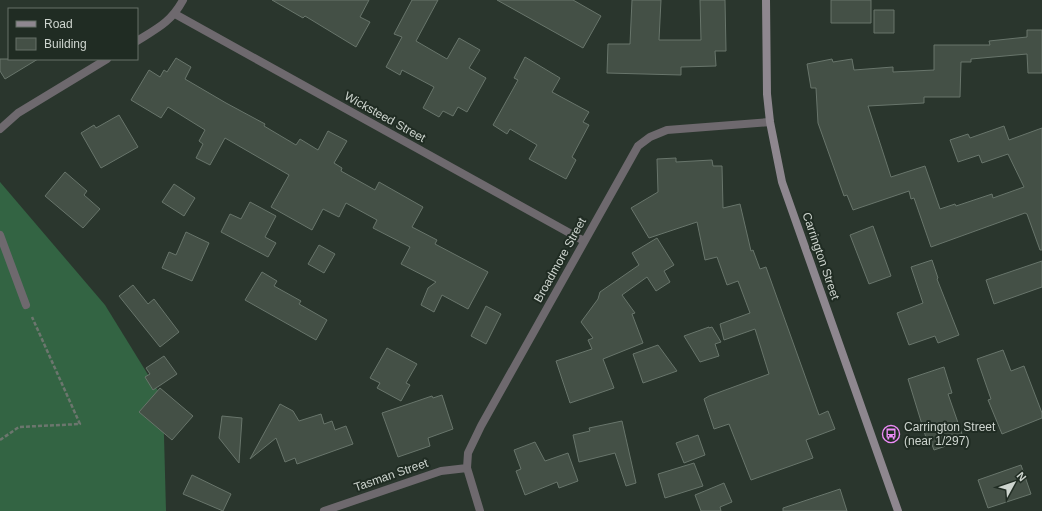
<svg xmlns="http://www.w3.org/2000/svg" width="1042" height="511" font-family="Arial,sans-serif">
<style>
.forest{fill:#336443}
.building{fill:#445046;stroke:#68756b}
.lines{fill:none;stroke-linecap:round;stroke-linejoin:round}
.path{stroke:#6c766e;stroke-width:2.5;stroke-dasharray:4 2;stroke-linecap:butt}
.street{stroke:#6e696e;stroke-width:8}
.secondary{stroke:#8e878f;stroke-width:8}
.labels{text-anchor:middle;stroke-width:4;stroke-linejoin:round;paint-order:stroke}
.street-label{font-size:12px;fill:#ced5cf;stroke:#202c23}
.poi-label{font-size:12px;fill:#ced5cf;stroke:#202c23;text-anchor:start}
</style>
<rect width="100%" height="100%" fill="#2a362d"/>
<path class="forest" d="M0 182 105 305 163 399 166 511H0Z"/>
<path class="building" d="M272 0H369L360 17 370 22 356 47 305 16 303 18Z
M412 0H438L416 41 447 59 459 38 480 50 469 68 486 78 467 112 458 107 453 116 443 111 439 117 423 108 434 87 402 70 400 75 386 67 402 37 394 34Z
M497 0H573L601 16 583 48Z
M632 0H661L659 40H701L700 0H725L726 51H715L716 66 681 67V75L607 73 608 44H630Z
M831 0H871V23H831Z
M874 10H894V33H874Z
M1027 30H1042V73H1028L1027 54 971 59V62H961L960 97H924V103L868 106 891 177 925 166 940 209 955 204 956 206 992 194 993 198 1024 187 1008 154 982 163 979 155 958 162 950 140 968 134 970 138 1004 126 1009 140 1042 128V250H1040L1027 214 1025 213 931 247 914 198 911 199 909 191 853 210 847 195 844 196 818 123 816 88H811L807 64 832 59 833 62 852 59 854 70 893 67V72L934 70V45H990L989 41 1027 37Z
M525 57 560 78 552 92 589 112 583 122 589 125 572 157 576 160 566 179 529 159 537 145 510 129 507 134 493 125 518 80 514 78Z
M176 58 191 67 185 79 226 103 265 124 264 126 296 145 300 139 318 150 328 131 347 141 334 163 342 168 341 171 375 190 379 182 423 207 412 227 437 240 435 244 488 272 468 309 442 295 434 312 421 305 428 288 436 282 401 264 410 247 373 228 377 220 346 203 339 217 323 209 312 230 271 207 289 175 270 164 225 138 210 165 196 158 203 144 199 141 205 130 168 107 161 118 131 100 149 70 160 77 164 70 167 72Z
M0 59H38L5 79 0 71Z
M119 115 138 147 101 168 81 133 94 125 96 128Z
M676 158V162L712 160 713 166H722L723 208 740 204 751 251 753 250 760 269 766 267 819 415 828 411 835 429 806 440 813 458 751 480 729 424 714 429 704 399 709 396 769 374 755 329 724 340 720 324 750 313 738 281 727 285 717 257 705 260 697 222 649 238 631 208 658 192 657 159Z
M65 172 87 191 84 195 100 209 83 228 45 196Z
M174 184 195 198 184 216 162 202Z
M250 202 276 216 265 237 276 243 268 257 221 232 230 214 241 219Z
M873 226 891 276 869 284 850 235Z
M186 232 209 243 192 281 162 268 169 252 176 255Z
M657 238 674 265 664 271 670 282 656 291 647 277 622 295 635 313 632 314 643 343 603 359 614 388 570 403 556 361 592 349 588 340 593 338 581 322 598 299 600 292 639 265 632 253Z
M319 245 335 254 324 273 308 264Z
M932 260 938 278 937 279 959 335 938 343 935 336 909 345 897 313 923 303 911 267Z
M1042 261V287L994 304 986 280Z
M262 272 277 281 274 286 301 301 299 304 327 320 316 340 245 300Z
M133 285 148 304 154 299 179 332 160 347 119 296Z
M486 306 501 314 486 344 471 336Z
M709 327V328L712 327 721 342 715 344 719 356 700 362 684 336Z
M658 345 677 371 643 383 633 354Z
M387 348 417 364 406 383 410 385 401 401 377 388 380 383 370 378Z
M1003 350 1011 371 1024 366 1042 413V418L1002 434 988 400 991 399 977 359Z
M164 356 177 374 153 390 145 377 150 374 146 368Z
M944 367 952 393 948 394 964 440 934 450 931 442 928 444 908 379Z
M160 388 193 416 172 440 139 412Z
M442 395 453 429 428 438 430 446 398 457 382 413 432 396 433 398Z
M280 404 293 411 299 421 321 414 324 424 332 421 335 430 346 426 353 444 297 464 295 458 285 462 276 438 250 459Z
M222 416 242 418 239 463 219 438Z
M622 421 636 483 626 486 615 453 579 462 573 435 590 431 589 428Z
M698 435 705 455 684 463 676 443Z
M535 442 545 461 568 453 578 481 559 488 557 482 525 495 516 471 521 469 514 450Z
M694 463 703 486 665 498 658 474Z
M1021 465 1031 494 988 508 978 480Z
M192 475 231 494 223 511 183 494Z
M724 483 732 502 720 507 721 511H701L695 495Z
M840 489 847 511H783V508Z"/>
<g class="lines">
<path class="path" d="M0 440 19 427 80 424 32 317"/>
<path class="street" d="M175 14 584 241
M137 41C158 28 171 22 183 0
M0 129 18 113 107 59
M0 235 26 305
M324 511 441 471 467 468
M480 511 467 468 468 453 481 426 638 146 650 137 667 130 770 122"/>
<path class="secondary" d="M766 0 767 94 770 122 782 182 898 511"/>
</g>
<defs>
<g id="bus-ring" transform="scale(0.9)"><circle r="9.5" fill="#202c23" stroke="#ee8cf8" stroke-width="1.5"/><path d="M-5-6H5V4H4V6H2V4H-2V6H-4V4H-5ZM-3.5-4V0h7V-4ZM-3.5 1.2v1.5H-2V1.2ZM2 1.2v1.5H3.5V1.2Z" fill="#ee8cf8"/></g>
</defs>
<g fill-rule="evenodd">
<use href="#bus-ring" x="891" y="434"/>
</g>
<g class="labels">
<g class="street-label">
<text transform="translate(385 117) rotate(29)" y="4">Wicksteed Street</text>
<text transform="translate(821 256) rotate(71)" y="4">Carrington Street</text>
<text transform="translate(560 260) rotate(-61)" y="4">Broadmore Street</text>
<text transform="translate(391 475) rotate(-19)" y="4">Tasman Street</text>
</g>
<g class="poi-label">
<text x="904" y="431">Carrington Street<tspan x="904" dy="14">(near 1/297)</tspan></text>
</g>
</g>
<rect x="8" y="8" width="130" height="52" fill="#202c23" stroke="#667068"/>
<rect x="16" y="21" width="20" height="6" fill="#8e878f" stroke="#667068"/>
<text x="44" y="28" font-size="12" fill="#ced5cf">Road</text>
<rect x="16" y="38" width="20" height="12" fill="#445046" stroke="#667068"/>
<text x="44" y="48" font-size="12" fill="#ced5cf">Building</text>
<g transform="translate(1014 483) rotate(50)" stroke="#202c23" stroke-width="3" paint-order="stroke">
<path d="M0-3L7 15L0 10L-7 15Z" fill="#ced5cf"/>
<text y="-6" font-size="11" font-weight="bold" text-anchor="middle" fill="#ced5cf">N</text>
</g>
</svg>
